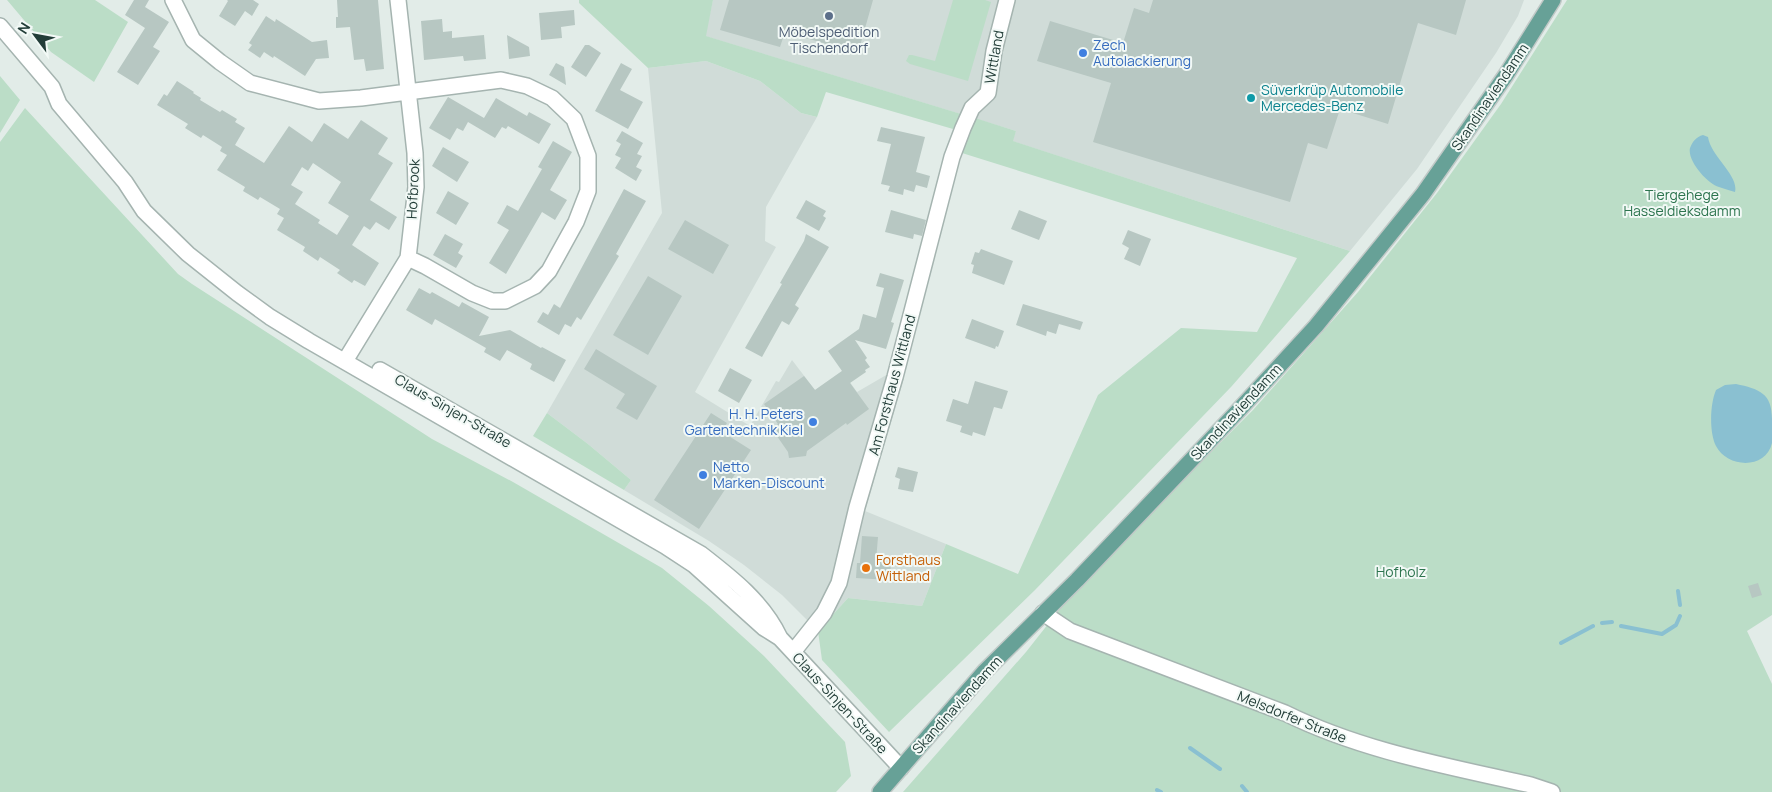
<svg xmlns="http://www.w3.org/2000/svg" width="1772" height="792" font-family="Manrope,sans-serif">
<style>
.built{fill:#d0dcd8}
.green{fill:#bbddc7}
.water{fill:#8ac0d1}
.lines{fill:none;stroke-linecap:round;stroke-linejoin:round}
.stream{stroke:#8ac0d1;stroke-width:4}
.building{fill:#b7c7c2;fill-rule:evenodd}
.minor-casing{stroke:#a5b4b0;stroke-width:18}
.major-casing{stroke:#c1c9c7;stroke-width:18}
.minor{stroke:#fff;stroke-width:15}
.major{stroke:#67a197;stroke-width:15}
.service-dot{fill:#5c6f8a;stroke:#f2f9f6;stroke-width:2}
.shop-dot{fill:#3f7fe0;stroke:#f2f9f6;stroke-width:2}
.culture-dot{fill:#0f9aa8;stroke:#f2f9f6;stroke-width:2}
.food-dot{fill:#e8710a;stroke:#f2f9f6;stroke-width:2}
.labels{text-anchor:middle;stroke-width:4;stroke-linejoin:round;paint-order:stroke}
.service-label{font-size:14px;fill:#4e5e75;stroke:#f2f9f6}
.shop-label{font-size:14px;fill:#366cbe;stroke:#f2f9f6;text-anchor:start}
.street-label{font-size:14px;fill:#223d38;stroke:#f2f9f6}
.culture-label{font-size:14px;fill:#0d838f;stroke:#f2f9f6;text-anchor:start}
.park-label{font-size:14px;fill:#2c744e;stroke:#f2f9f6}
.food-label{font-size:14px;fill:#c56008;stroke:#f2f9f6;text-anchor:start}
</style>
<rect width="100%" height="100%" fill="#e2ece8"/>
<path class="built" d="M713 0H1524L1518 16 1496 53 1417 169 1350 251 1012 141 1016 131 705 36Z
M706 61 760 81 801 113 817 117 766 207 765 241 776 247 695 392 750 426 776 381 779 382 792 360 815 390 842 371 857 392 888 374 904 378 865 511 946 544 922 606 848 598 818 631 782 595 744 565 709 541 624 490 631 480 588 444 547 413 662 213 648 68Z"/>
<path class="green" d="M7 0H95L128 22 94 82 51 52Z
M579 0H713L706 36 961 114 953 129 826 92 817 117 801 113 760 81 706 61 648 68 579 3Z
M953 0H985L991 2 968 81 910 64 906 61 909 55H912L935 61Z
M1567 0H1772V615L1747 631 1772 684V792H903L1026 652 1082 581 1253 410 1358 292 1437 193 1501 104Z
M0 76 20 100 0 133Z
M25 108 178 274 192 284 432 439 513 482 662 568 709 606 764 656 845 742 851 776 836 792H0V142Z
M975 118 1016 131 1013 141 1350 251 1231 387 1035 590 889 732 822 660 818 631 848 598 922 606 946 544 1018 574 1098 395 1181 328 1257 332 1297 258 962 153 968 133Z
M547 413 588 444 631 480 624 490 533 436Z"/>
<path class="water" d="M1703 135 1708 137C1711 157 1739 175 1735 192 1729 190 1724 189 1719 187 1708 184 1687 161 1690 148 1693 141 1696 137 1703 135Z
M1736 384C1759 389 1772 393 1772 419 1772 427 1772 435 1772 443 1766 470 1727 468 1716 446 1709 432 1710 404 1716 390L1725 385Z"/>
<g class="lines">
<path class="stream" d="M1678 591 1680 605
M1602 623 1612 622
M1621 626 1662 634 1676 625 1680 616
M1561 643 1593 626
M1190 748 1220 769
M1242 786 1247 792
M1157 790 1161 792"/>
</g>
<path class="building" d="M134 0H149L145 7 169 22 153 47 160 51 138 85 117 72 145 28 125 15Z
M227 0H253L259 4 252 16 245 11 235 26 219 16 228 1Z
M337 0H378L384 69 366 71 364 59 354 60 350 27 336 28V17H338Z
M729 0H873L858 53 785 32 780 47 720 30Z
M1153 0H1466L1456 35 1418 23 1388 124 1340 109 1327 149 1308 143 1290 202 1093 142 1111 83 1037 61 1050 21 1123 43 1134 8 1149 13Z
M574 10 575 25 561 27 562 38 541 40 539 13Z
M266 16 275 22 276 19 312 42 327 40 329 58 316 59 305 76 274 56 273 58 264 52 260 58 248 50 252 45 249 43Z
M442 19 443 32 452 31V38L484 35 486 59 464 61 463 56 424 60 421 21Z
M507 35 529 47 530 56 509 59Z
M585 45H589L601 53 586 77 571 67Z
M556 63 564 67 566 85 549 75Z
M621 63 632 69 620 90 643 102 628 129 595 111Z
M177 81 194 92 193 93 201 98 200 100 220 112 222 110 237 119 235 122 245 128 235 145 264 163 289 126 312 142 324 123 348 139 361 120 388 138 378 154 393 163 370 200 397 217 389 230 376 222 370 230 364 226 352 245 379 263 365 286 354 280 352 283 337 273 340 270 320 257 318 261 303 251 305 247 277 230 284 218 277 214 280 209 260 197 258 200 243 191 245 187 217 170 227 155 220 151 222 147 203 135 201 138 185 128 188 124 157 105 164 94 167 96ZM313 163 341 182 328 203 349 216 337 235 318 223 320 220 295 204 303 192 291 185 302 167 308 171Z
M448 97 484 118 496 98 527 116 529 112 551 124 539 144 508 126 506 129 502 127 495 138 468 122 463 131 457 128 450 140 429 128Z
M881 127 925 137 916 172 930 176 927 188 916 185 914 192 904 189 903 195 888 191 890 186 881 184 891 144 877 141Z
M622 131 643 143 637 154 642 156 636 167 642 170 636 181 615 168 621 158 615 155 621 144 616 141Z
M553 141 572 152 550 190 567 200 555 220 542 212 506 274 489 263 509 230 497 223 507 205 518 211 542 169 538 167Z
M443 147 469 162 457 182 432 166Z
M624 189 646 201 616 254 619 256 581 320 577 317 571 327 565 324 559 335 537 322 543 312 548 315 554 304 560 308Z
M448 191 469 203 456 225 436 213Z
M806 200 826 211 823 216 826 218 819 231 796 218Z
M891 210 926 220 922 236 914 234 913 239 885 232Z
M1019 210 1047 221 1039 240 1011 229Z
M685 220 729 245 713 274 668 249Z
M1128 230 1151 239 1140 266 1124 259 1129 248 1122 244Z
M445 234 463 244 458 253 463 256 456 268 433 255Z
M806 234 829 247 795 305 799 308 789 325 782 321 762 357 745 348 782 284 780 283 804 241Z
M981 249 1013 261 1004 285 972 273 974 265 971 264 975 252 979 253Z
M880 273 904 280 891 322 894 323 886 349 855 340 867 358 865 360 870 367 865 370 866 372 850 383 869 409 847 425 846 423 807 451 806 456 789 458 788 452 772 429 778 424 764 404 804 376 815 390 842 371 828 351 859 329 863 314 876 318 884 288 876 286Z
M648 276 682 296 648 355 613 335Z
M419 288 430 294 432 292 459 307 462 302 489 317 479 336 510 330 541 348 542 347 566 360 554 382 530 369 532 364 507 350 500 361 484 352 486 348 435 319 432 325 406 310Z
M1023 304 1083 322 1080 330 1059 324 1056 334 1047 331 1046 336 1016 325Z
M972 319 1004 331 998 347 996 346 995 349 965 338Z
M596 349 657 386 637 420 616 408 625 394 584 369Z
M730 368 752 380 739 403 718 391Z
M975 381 1008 391 1002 409 994 407 985 436 973 432 972 436 960 432 962 426 946 421 953 399 968 404Z
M711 413 727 423 722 431V434L724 433 751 450 699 529 654 500Z
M898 467 918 472 913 492 898 489 900 479 895 477Z
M862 536 878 537 876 561 891 562 890 580 856 578 857 563H860Z
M1758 583 1762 595 1752 598 1748 586Z"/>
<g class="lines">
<g class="minor-casing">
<path id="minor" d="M173 0 193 40 220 62 250 83 319 101 361 98 501 80 527 86 552 98 574 119 588 156V191L576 222 549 271 535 286 505 301H492L472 293 425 266 408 258
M0 26 52 87 59 104 125 182 144 211 188 254 237 293 270 317 309 341 665 546 694 565 764 628 780 638 901 768
M345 361 408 258 416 187 415 153 398 0
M380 370 701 554C732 578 763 602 780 638
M1043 613 1070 631 1285 713C1362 751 1447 766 1531 785L1552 792
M793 652 824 613 839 583 857 507 895 377 952 157 963 128 972 108 988 93 994 51 1007 0"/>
</g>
<g class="major-casing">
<path id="major" d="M880 792 985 671 1077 580 1237 412 1316 326 1423 194 1506 75 1553 0"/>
</g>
<use href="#minor" class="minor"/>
<use href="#major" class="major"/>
</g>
<circle class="service-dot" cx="829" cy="16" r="5"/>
<g class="shop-dot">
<circle cx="1083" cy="53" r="5"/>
<circle cx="813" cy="422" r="5"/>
<circle cx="703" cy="475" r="5"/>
</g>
<circle class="culture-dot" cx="1251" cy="98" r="5"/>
<circle class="food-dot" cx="866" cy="568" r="5"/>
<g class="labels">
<g class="service-label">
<text x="829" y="37">Möbelspedition<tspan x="829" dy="16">Tischendorf</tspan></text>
</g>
<g class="shop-label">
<text x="1093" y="50">Zech<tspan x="1093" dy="16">Autolackierung</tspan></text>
<text x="803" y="419" text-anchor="end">H. H. Peters<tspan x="803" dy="16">Gartentechnik Kiel</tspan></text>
<text x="713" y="472">Netto<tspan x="713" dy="16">Marken-Discount</tspan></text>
</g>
<g class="street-label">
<text transform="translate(994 57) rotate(-80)" y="5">Wittland</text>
<text transform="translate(1490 97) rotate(-56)" y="5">Skandinaviendamm</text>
<text transform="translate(413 189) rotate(-87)" y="5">Hofbrook</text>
<text transform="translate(892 385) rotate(-75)" y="5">Am Forsthaus Wittland</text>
<text transform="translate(453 411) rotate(30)" y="5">Claus-Sinjen-Straße</text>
<text transform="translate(1236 412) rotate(-47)" y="5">Skandinaviendamm</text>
<text transform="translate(840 703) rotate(47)" y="5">Claus-Sinjen-Straße</text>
<text transform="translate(957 705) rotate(-48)" y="5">Skandinaviendamm</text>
<text transform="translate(1292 717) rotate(22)" y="5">Melsdorfer Straße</text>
</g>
<g class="culture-label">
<text x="1261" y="95">Süverkrüp Automobile<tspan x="1261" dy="16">Mercedes-Benz</tspan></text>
</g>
<g class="park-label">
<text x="1682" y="200">Tiergehege<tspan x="1682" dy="16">Hasseldieksdamm</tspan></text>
<text x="1401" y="577">Hofholz</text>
</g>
<g class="food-label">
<text x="876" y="565">Forsthaus<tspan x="876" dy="16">Wittland</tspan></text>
</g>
</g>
<g transform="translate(35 35) rotate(302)" stroke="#f2f9f6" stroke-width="4" paint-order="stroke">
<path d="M0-4L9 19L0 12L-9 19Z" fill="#223d38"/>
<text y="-8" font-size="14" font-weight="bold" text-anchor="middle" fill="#223d38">N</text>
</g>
</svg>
